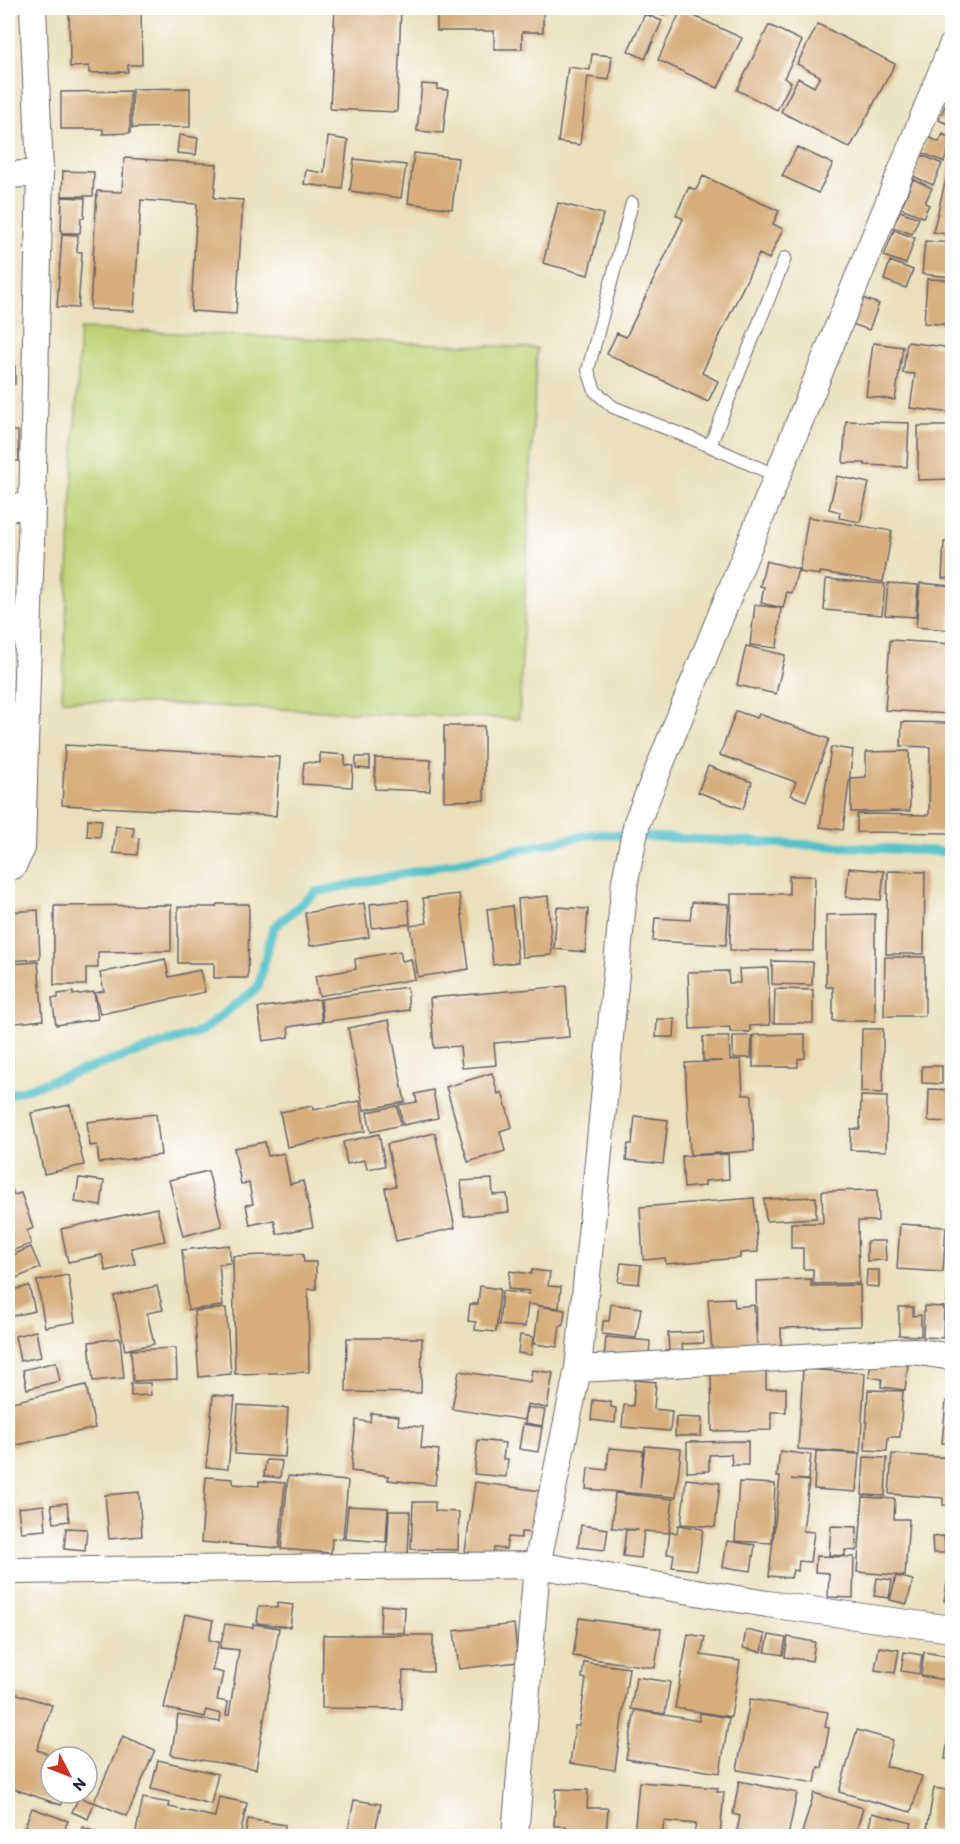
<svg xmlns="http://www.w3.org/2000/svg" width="960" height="1844" font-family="Itim,sans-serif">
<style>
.green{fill:#bed174;stroke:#707a58;stroke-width:1.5}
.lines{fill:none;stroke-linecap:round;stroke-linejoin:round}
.stream{stroke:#53c1c9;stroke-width:9}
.building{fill:#d7ad7b}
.service-casing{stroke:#686468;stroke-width:14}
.minor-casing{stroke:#686468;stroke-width:28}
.service{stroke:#fff;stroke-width:12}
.minor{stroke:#fff;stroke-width:26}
</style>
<rect width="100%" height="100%" fill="#fff"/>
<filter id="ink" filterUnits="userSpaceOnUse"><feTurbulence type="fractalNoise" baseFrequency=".0167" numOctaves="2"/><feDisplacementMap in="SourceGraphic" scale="12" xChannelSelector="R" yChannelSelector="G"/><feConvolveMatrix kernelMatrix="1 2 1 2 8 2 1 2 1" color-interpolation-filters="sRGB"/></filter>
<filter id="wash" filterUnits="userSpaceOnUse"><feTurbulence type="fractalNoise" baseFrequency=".008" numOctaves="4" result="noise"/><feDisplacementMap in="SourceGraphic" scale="24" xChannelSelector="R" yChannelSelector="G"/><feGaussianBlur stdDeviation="1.35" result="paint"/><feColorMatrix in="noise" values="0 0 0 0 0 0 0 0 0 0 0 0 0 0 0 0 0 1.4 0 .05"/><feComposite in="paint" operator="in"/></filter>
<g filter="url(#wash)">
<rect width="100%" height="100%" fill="#eae0bc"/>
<path class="green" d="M80 329 537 348 519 719 62 700Z"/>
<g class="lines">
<path class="stream" d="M8 1095 202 1031 258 987 273 928 316 892 593 834 952 852"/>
</g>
<g id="blocks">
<path class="building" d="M69 8H141L142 65H128V72L89 73V66L70 67Z
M335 8H401L397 112 330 109Z
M437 8H543V32H522V49H494V31H437Z
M643 8H667L664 15Z
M681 10 742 38 718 88 658 60Z
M645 14 662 21 645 59 628 51Z
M818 24 895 64 850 148 781 112 798 78 814 87 820 76 797 64Z
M769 25 802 41 784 78 791 82 777 110 737 90Z
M592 54 612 56 609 80 588 77 580 145 558 142 568 67 590 70Z
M422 84 438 85 437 89 448 90 443 133 417 131Z
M190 88V127L132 128V89Z
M130 91V133L103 134V129H61V92Z
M952 98V126L939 120 947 101 951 103Z
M943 134 952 139 944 162 921 152 928 137 939 142Z
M179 135 198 138 196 155 177 153Z
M328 137 348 140 342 189 304 184 306 170 324 173Z
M797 147 833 164 818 193 782 176Z
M414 153 458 158 452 209 408 203Z
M952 154V235L933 232Z
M922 155 942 164 933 185 913 176Z
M124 158 217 164 214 198 243 200 236 314 191 311 197 204 141 200 134 311 90 309 97 191 122 192Z
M354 159 406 165 401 198 350 191Z
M63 171 94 172 93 196H62Z
M703 176 779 211 773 224 783 229 769 259 759 254 702 373 718 381 708 402 607 354 617 333 626 337 683 219 676 215 689 187 696 190Z
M913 179 932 188 925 203 929 205 923 217 901 208Z
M62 197 85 198 84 218H81L80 233H61Z
M558 203 603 214 588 275 543 263Z
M900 211 919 218 912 234 893 227Z
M894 230 915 238 906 264 884 256Z
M62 234 78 235 77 252H82L78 308 57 307Z
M925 241 952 243V277L922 274Z
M890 261 913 270 906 288 884 280Z
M927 279 952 280V325L924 323Z
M857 296 879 304 869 330 847 322Z
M907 342 952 348V413L910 408 915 374 903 373Z
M873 343 903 347 895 400 866 396Z
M8 366H15V384H8Z
M846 421 909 423 907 467 865 465V463H843Z
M918 426H952V479L918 480Z
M8 431H18L19 461H8Z
M837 476 869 483 860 522 839 518 840 512 829 509Z
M808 517 892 531 883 582 820 572V575L799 572Z
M944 542H952V579L942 578Z
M766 561 798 569 792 593 787 592 783 608 761 603 764 587 760 586Z
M826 579 885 584 882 615 824 610Z
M888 583 918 585 916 617 885 615Z
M920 583 952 586 950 630 916 627Z
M755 605 781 608 777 648 750 645Z
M890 640 952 644 949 714 885 710Z
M746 646 785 655 776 694 737 685Z
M736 711 757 718 759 714 829 739 806 801 791 795 796 782 720 755Z
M902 722 952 723V833L857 832V814L929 815 930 747 901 746Z
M444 726H484V800L444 801Z
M65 745 280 757 276 816 62 805Z
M831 747 853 750 843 830 820 827Z
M909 751 910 811 851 812V778L866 777V752Z
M320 753 345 755V765L353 766 352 787 302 784 304 762 320 763Z
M356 757H370V769L356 768Z
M375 758 431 760 430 791 375 789Z
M708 766 752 782 743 809 698 792Z
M88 819 102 820 100 837 87 836Z
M116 826 134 827 133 837 139 838 137 855 113 853Z
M849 868 884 871 881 900 846 897Z
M888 871 925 872 924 954H886Z
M789 876H815L813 951 730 950 731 894H789Z
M459 894 469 969 418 977 410 926 427 923 423 898Z
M548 896 552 955 522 957 518 899Z
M408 900 410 924 372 928 370 904Z
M692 902 729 904 726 945 653 941 655 918 690 920Z
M364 903 369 937 310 946 305 913Z
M217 904H249L248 978H214V963H178V907H216Z
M171 905V951L98 952V968H86V985H54V906Z
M512 906 518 962 493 965 487 909Z
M557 907 588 909 585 952 554 949Z
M38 910 40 959 8 961V912Z
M875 914V1021H833V987H826V915Z
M400 951 402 961 411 959 415 979 319 996 315 976 356 969 355 959Z
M885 957H925V1016H884Z
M165 959 169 977 200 970 205 992 100 1014 95 993 104 991 100 973Z
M772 961 813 962 812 985 772 984Z
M38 962 43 1020 8 1024V964Z
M768 968 770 1025 750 1026V1032H730V1027L690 1029 688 972 728 971 729 983H740L739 969Z
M566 986 569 1037 494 1043 496 1065 462 1068 460 1046 434 1048 430 998Z
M407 987 409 1010 323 1022 321 999Z
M775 989 813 990V1023H774Z
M73 992V995L94 992 98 1019 56 1025 52 998H58V994Z
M319 999 322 1022 288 1027 289 1037 263 1041 258 1008Z
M657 1019H675L674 1037H656Z
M389 1020 405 1102 364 1110 348 1028Z
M862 1029H883V1093L861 1092Z
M805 1034V1058L798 1059V1067H753V1035Z
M8 1036H9L13 1064 8 1065Z
M733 1036H752L751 1058H733Z
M703 1037H729L730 1060H741L743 1095H752L754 1151 690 1155 685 1063 723 1061H703Z
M922 1066H942V1084L922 1083Z
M492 1073 498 1094 502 1092 512 1127 500 1131 505 1151 468 1162 446 1087Z
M929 1089 952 1090V1122L928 1121Z
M433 1090 438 1118 403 1125 399 1105 417 1102 415 1094Z
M861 1096 887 1097 886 1151 850 1150 851 1129H860Z
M360 1101 365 1131 287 1147 280 1112 312 1106 313 1110Z
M70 1105 84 1165 44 1174 31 1113Z
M397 1106 401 1125 371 1132 367 1112Z
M156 1114 161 1155 99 1163 97 1145 90 1146 87 1122Z
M635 1116 668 1120 663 1164 626 1160 628 1144H632Z
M435 1133 455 1228 396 1241 385 1188 396 1186 387 1144Z
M379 1134 385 1166 367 1169 365 1160 347 1164 343 1142Z
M265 1142 268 1156 284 1153 290 1184 303 1181 313 1227 277 1234 274 1220 250 1225 246 1205 253 1204 249 1183 241 1184 234 1148Z
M728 1154 729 1179 705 1181V1186L684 1188 682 1156Z
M208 1171 222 1226 183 1236 169 1180Z
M79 1178 104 1181 101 1206 75 1202Z
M492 1179 493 1195 507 1194 509 1212 464 1216 461 1181Z
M10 1183 14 1195 21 1193 33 1228 27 1231 31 1244 8 1252V1184Z
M877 1190 878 1221H858L859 1283 813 1284V1269H803V1248H791V1223H823L822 1191Z
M816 1197V1218L766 1221 764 1199Z
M754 1198 758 1252 740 1253V1258L666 1264 665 1258 643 1260 640 1207Z
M157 1208 165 1241 131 1248 135 1264 106 1271 102 1255 68 1262 61 1229Z
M900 1224 946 1227 943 1272 897 1269Z
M867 1241H885L886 1260 867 1261Z
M229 1245 231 1263 219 1264 223 1306 188 1310 182 1250Z
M31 1247 40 1268 9 1281 8 1257Z
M950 1252H952V1330H945Z
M303 1254 304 1262H316V1289H308L309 1372 235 1374 233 1256Z
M621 1263 641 1265 639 1284 618 1282Z
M532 1270 550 1272 548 1286 561 1287 559 1308 528 1304 525 1327 499 1325 502 1291 529 1294 530 1291 508 1289 510 1271 531 1274Z
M867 1270H879V1287L866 1286Z
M68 1275 75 1322 45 1327 37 1281Z
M811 1279V1286L860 1285 861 1326 781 1328V1347L712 1351 708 1299 734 1298 735 1307 754 1305 757 1344 756 1281Z
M29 1286 35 1311 8 1317V1291Z
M157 1286 163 1310 147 1313 154 1344 125 1350 114 1296Z
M480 1286 500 1289 496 1332 475 1330 476 1322 468 1321 470 1304H478Z
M611 1304 641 1308 636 1338 602 1334 603 1321H609Z
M539 1306 565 1310 563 1326H560L557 1347 534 1344Z
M924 1306 944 1307 943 1338 923 1337Z
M899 1307H913V1316L921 1315V1336L899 1335Z
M226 1308 231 1374 199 1377 194 1311Z
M36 1331 41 1357 20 1361 15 1336Z
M703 1332 704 1343 682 1344 683 1353 669 1354 668 1333Z
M520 1335 533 1337 531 1355 518 1353Z
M606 1337 650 1341 649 1355 604 1358Z
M120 1338 124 1378 93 1381 89 1342Z
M347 1338H422L421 1393 346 1392Z
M176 1348 177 1379 133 1381 131 1350Z
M871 1361 908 1365 905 1390 881 1387 882 1379 869 1377Z
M56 1362 60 1381 27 1389 23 1370Z
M803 1369 865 1373 860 1453 798 1449Z
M532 1370 553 1373 547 1408 527 1404 524 1420 452 1409 459 1371 530 1382Z
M766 1370V1389L786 1388V1412H771V1430L712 1431 711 1372Z
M635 1380 656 1382 654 1409 672 1411 670 1431 622 1427 624 1405 633 1406Z
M131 1383H150L151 1395 131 1396Z
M86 1385 95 1428 8 1447V1403Z
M868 1390 903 1391 900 1437H888L887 1451 865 1450Z
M213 1395 235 1397 228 1469 206 1467Z
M593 1400 611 1402V1407L616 1408 615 1423 591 1420Z
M946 1401 952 1402V1444L942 1443Z
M238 1405 288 1408 285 1457 235 1454Z
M527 1407 545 1410 542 1426 525 1423Z
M371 1413 399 1416 398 1425 423 1427 421 1448 439 1450 435 1485 388 1480 389 1476 351 1471 356 1420 370 1422Z
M676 1417 702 1418 701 1436H675Z
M523 1424 542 1427 538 1452 519 1449Z
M478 1440 505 1443 503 1459H508L506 1477 474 1474Z
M748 1441V1465H732L731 1454 709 1455V1471L687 1472V1442Z
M645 1446 681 1449 676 1497 586 1489 588 1468 607 1470 609 1448 643 1451 640 1488Z
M780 1451 811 1455 808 1480 791 1479 809 1481 803 1531 814 1532 810 1562 799 1561 798 1571 793 1570 791 1578 769 1576 780 1477H777Z
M816 1451 859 1454 856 1492 814 1489Z
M892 1454 952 1458V1506L943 1505V1498L889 1494Z
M864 1457 887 1458 885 1496 862 1495Z
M266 1460 282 1461 280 1478 264 1476Z
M288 1476 348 1481 343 1539 332 1538 331 1553 281 1549Z
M206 1477 233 1479V1484L259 1486V1481L285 1483 279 1548 201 1542Z
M686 1479 720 1483 715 1527 681 1524Z
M475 1482 540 1491 535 1533 521 1532V1538L508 1537 506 1549 494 1548 493 1555 465 1552Z
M739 1482 775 1484 772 1543 735 1541Z
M139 1492 142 1536 109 1539 105 1495Z
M615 1493 673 1499 669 1533 644 1531 641 1558 623 1556 626 1530H639L612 1528Z
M863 1497 895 1499 894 1519H909L905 1576 857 1572Z
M413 1502H435V1511L459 1512 458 1550 411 1549Z
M67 1503 69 1521 54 1523 51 1505Z
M44 1505 46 1530 21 1532 18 1508Z
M348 1506 388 1508 386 1542 345 1539Z
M389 1511H410L408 1555 387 1554Z
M581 1525 608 1529 605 1550 578 1547Z
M678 1525 703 1529 697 1570 672 1567 674 1554H667L670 1532 677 1533Z
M831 1526 857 1527 856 1551 845 1550V1556L829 1555Z
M66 1528 87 1529 85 1551 64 1549Z
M944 1536 945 1553H933L932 1537Z
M727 1541 755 1545 751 1571 723 1567Z
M816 1556 854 1557 853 1598 828 1597 829 1573 815 1572Z
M949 1571H952V1602L944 1601Z
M896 1576 913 1580 907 1604 890 1600Z
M877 1578 892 1580 889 1598 874 1596Z
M277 1603 293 1605 290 1627 257 1623 259 1606 277 1608Z
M381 1605 405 1607 404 1633 380 1632Z
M185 1614 213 1620 209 1640 219 1642 212 1670 223 1673 217 1700 228 1702 226 1715H229L239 1650 220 1648 225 1624 253 1628V1624L279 1628 256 1769 171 1755 178 1715 220 1722 221 1714 206 1710 205 1717 164 1708Z
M579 1618 661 1629 655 1668 573 1656Z
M514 1624 518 1662 459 1669 454 1631Z
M746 1630 765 1634 762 1652 743 1648Z
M688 1634 705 1637 701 1655 740 1661 731 1717 675 1708Z
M323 1635H433V1672L403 1671 402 1709 322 1708Z
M769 1635 786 1638 783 1655 765 1652Z
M788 1637 815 1642 812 1661 785 1657Z
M879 1647 899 1650 895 1673 875 1670Z
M904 1652 922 1655 919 1674 901 1671Z
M924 1652 952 1657V1681L921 1676Z
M584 1662 629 1668 615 1770 570 1763 575 1726H579L586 1679 582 1678Z
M636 1677 670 1682 665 1714 631 1709Z
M14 1693 52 1705 37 1750 57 1757H51V1793H65L61 1805 8 1787V1713Z
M750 1699 828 1712 825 1727 829 1728 822 1768 818 1767 815 1783 737 1770Z
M635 1710 699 1721 700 1713 729 1718 720 1773 626 1759Z
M951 1717H952V1760L945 1759Z
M857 1730 893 1740 886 1766 922 1776 911 1812 839 1792Z
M123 1736 155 1750 127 1816 94 1802Z
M158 1760 218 1774 211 1804 151 1789Z
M739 1781 797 1793 788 1836H736L740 1816 733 1814Z
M639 1782 718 1788 717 1792H724L720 1836 694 1834 696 1824 664 1821 662 1836H634Z
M934 1788 952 1791V1819L950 1833 927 1829Z
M556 1789 588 1790 587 1808H608L606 1836H565L566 1826H554Z
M814 1793 863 1808 855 1836H801Z
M79 1797 94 1803 88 1819 72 1812Z
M219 1797 247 1803 240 1836H135L143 1798 170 1803 169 1807 215 1817Z
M354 1800 381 1804 374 1836H347Z
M32 1808 68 1821 62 1836H21Z
M872 1813 912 1823 908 1836H867Z
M248 1819 285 1825 284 1836H245Z
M82 1827 107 1836H78Z"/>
</g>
</g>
<g filter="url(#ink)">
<use href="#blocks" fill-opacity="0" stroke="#686468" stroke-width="1.5"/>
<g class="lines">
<g class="service-casing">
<path id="service" d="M632 203 588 370 595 391 613 407 710 446 777 476
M710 446 785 258"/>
</g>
<g class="minor-casing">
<path id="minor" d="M8 175 40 173
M8 507H32
M8 868 13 866 22 848 32 507 40 173 33 8
M578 1369 913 1351 952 1357
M8 1571 537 1565 767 1604 952 1629
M515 1836 537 1565 578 1369 625 881 637 822 952 46"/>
</g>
<use href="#service" class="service"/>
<use href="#minor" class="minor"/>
</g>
</g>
<rect width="960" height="1844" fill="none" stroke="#fff" stroke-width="30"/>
<g transform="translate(69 1775) rotate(132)"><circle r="28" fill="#ffffff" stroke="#a7a7b1" stroke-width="1.5"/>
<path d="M0-4.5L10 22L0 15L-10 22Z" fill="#c8321e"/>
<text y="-9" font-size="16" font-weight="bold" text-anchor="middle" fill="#22223b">N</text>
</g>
</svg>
